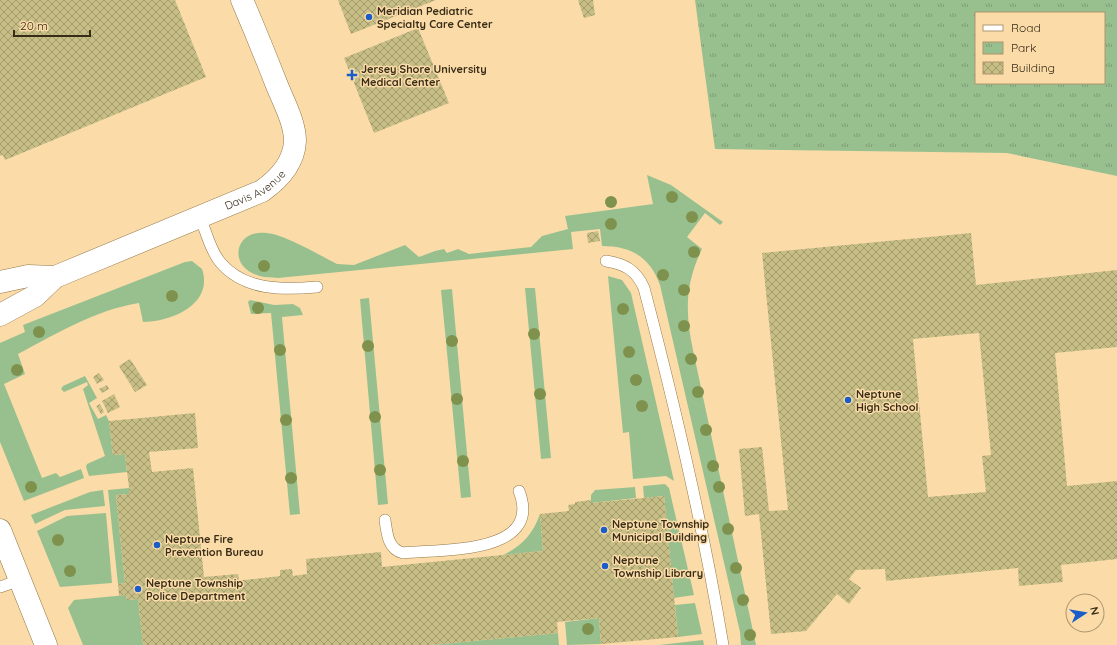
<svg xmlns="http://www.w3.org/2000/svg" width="1117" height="645" font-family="Quicksand,sans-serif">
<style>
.grass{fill:#98c08f}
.park{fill:url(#park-tufts);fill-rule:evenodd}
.building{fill:url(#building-cross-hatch);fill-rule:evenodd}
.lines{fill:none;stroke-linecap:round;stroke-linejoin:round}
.service-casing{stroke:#937747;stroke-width:12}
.minor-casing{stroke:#937747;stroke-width:23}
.service{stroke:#fff;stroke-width:11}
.minor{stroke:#fff;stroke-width:22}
.tree{fill:#7e924e}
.poi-dot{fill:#1b5dc8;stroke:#fbdca9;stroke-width:1.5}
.labels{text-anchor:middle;stroke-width:3;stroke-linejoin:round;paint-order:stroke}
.poi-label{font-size:11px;font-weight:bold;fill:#392d18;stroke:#fbdca9;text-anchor:start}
.street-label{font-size:11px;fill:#392d18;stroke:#fbdca9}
</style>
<defs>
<pattern id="park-tufts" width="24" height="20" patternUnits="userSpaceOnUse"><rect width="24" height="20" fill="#98c08f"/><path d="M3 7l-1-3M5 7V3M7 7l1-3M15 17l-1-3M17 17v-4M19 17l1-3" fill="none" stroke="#7d9c74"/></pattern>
<pattern id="building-cross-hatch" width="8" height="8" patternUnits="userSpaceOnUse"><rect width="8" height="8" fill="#c7be86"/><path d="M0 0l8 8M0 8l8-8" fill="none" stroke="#a39b6d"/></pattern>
</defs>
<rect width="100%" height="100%" fill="#fbdca9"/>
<path class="grass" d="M647 175 671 185 723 222 720 225 705 213 687 237 702 249C685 284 685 312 693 350L756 645H741L740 632 660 285C650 257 631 246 602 246L600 229 571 232 573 249 278 278C271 277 263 278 257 275 228 266 234 229 267 233 286 235 319 255 337 264L354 265 405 245 419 257 435 251 444 249 447 253 458 249 469 254 531 247 542 236 568 229 565 216 653 204Z
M192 261 202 269C214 304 172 322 143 322L139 303C95 310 56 334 18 354L25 374 4 384 42 478 56 473 60 477 81 469 84 478 24 501 0 442V343L25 332 23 325 185 262Z
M608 276 622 280 631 293 674 481 666 476 633 479 629 432 623 433Z
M525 288H535L551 458 541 459Z
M452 289 471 497 461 498 441 290Z
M369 298 388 504 378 505 360 299Z
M250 300 274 305 293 304 300 308 303 315 282 317 300 514 290 515 271 313 251 314 248 302Z
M85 376 97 398 89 403 98 419 106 415 109 421 113 455 125 454 127 472 89 476 86 467 87 464 105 456 83 389 88 385 87 382 64 392 61 389 63 386Z
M665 484 669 488 694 595 674 598 664 496 644 498 643 486Z
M635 487 636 498 591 503V495L595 490Z
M129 488V494L116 495 125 583 118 584 108 490Z
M103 490 105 506 65 510 35 524 31 515 90 492Z
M106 513 112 583 60 587 37 531 67 516Z
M540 514 543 551 503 555C522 546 533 534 540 514Z
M126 595 127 600 138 599 143 645H83L68 608 74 600Z
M695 603 702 634 678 637 675 605Z
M599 618 601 644 567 645 565 622Z
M558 633 559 645H431Z
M703 640 704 645H659Z"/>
<path class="park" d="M695 0H1117V176L1007 153 715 149ZM976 13H1104V83H976Z"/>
<path class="building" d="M0 0H175L206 77 5 160 3 155 0 156Z
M338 0H436L351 34Z
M578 0H593L595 15 584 18Z
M418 28 449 103 374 133 344 58Z
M598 231 600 241 588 243 587 233Z
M971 233 976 285 1117 270V347L1055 353 1067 486 1117 481V559L1061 565 1063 582 1019 586 1018 568 886 581 885 569 856 570 849 579 861 588 849 604 837 594 806 631 771 634 759 514 745 516 739 449 762 447 769 511 788 510 762 253ZM979 333 991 455 982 456 986 492 928 497 913 339Z
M130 359 147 385 135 392 119 366Z
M99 373 104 380 97 384 93 377Z
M107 385 109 389 102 393 99 389Z
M114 394 120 407 108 413 102 401Z
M100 404 104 412 101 414 96 406Z
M195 413 198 448 149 452 152 472 193 468 204 577 238 574 239 580H244L280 576V570L292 569 293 576 307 574 306 559 381 552 382 567 543 551 540 514 569 511 568 505 575 504V502L591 500V503L664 496 678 637 601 644 599 618 557 622 558 633 431 645H143L138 599 127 600 126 595 119 596 118 584 125 583 116 495 129 494V488L125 454 113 455 109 421Z"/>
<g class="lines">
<g class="service-casing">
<path id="service" d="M200 217C206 231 210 250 220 262 244 291 284 290 317 287
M606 261C625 264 636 270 644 288 675 406 703 525 723 645
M385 520C387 534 388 549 403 553 441 549 544 555 519 491
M0 587 20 580"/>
</g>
<g class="minor-casing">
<g id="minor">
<path d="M0 282 28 276 55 277"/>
<path id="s1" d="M0 315 35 296 55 277 262 191C279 179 294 163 295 141 295 122 283 101 276 83 265 55 254 28 242 0"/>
<path d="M0 530 46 645"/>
</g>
</g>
<use href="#service" class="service"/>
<use href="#minor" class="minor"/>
</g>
<g class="tree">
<circle cx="672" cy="197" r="6"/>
<circle cx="611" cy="202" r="6"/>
<circle cx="692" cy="217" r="6"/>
<circle cx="611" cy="224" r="6"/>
<circle cx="694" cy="252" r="6"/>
<circle cx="264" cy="266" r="6"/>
<circle cx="663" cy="275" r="6"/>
<circle cx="684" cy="290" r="6"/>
<circle cx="172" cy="296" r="6"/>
<circle cx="258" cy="308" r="6"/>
<circle cx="623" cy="309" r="6"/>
<circle cx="684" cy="326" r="6"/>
<circle cx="39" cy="332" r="6"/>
<circle cx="534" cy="334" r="6"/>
<circle cx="452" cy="341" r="6"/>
<circle cx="368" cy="346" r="6"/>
<circle cx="280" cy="350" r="6"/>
<circle cx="629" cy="352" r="6"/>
<circle cx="691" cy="359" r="6"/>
<circle cx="17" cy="370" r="6"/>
<circle cx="636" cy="380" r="6"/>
<circle cx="698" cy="392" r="6"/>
<circle cx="540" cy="394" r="6"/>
<circle cx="457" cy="399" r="6"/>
<circle cx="642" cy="406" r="6"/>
<circle cx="375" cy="417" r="6"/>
<circle cx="286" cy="420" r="6"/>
<circle cx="706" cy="430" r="6"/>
<circle cx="463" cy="461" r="6"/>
<circle cx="713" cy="466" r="6"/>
<circle cx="380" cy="470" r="6"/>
<circle cx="291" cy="478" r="6"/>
<circle cx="31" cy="487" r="6"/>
<circle cx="719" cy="487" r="6"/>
<circle cx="728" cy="529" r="6"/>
<circle cx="58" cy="540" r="6"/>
<circle cx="736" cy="568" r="6"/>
<circle cx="70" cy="571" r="6"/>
<circle cx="743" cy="600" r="6"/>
<circle cx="588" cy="629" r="6"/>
<circle cx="750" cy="635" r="6"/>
</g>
<g class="poi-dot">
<circle cx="369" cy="17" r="4"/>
<path d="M350 69h4v4h4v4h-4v4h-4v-4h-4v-4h4z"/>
<circle cx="848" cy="400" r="4"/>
<circle cx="604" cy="530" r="4"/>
<circle cx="157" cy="545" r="4"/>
<circle cx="605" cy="566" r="4"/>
<circle cx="138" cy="589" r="4"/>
</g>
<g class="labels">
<g class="poi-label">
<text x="377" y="15">Meridian Pediatric<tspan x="377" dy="13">Specialty Care Center</tspan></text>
<text x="361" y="73">Jersey Shore University<tspan x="361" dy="13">Medical Center</tspan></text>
<text x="856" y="398">Neptune<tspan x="856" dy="13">High School</tspan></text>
<text x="612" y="528">Neptune Township<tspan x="612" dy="13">Municipal Building</tspan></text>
<text x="165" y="543">Neptune Fire<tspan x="165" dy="13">Prevention Bureau</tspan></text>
<text x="613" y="564">Neptune<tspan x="613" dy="13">Township Library</tspan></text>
<text x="146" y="587">Neptune Township<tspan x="146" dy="13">Police Department</tspan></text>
</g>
<g class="street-label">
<text dy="4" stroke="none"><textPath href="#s1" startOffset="286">Davis Avenue</textPath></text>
</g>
</g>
<rect x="975" y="12" width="130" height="72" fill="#fbdca9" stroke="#ad966f"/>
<rect x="983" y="25" width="20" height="6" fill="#ffffff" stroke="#ad966f"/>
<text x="1011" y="32" font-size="12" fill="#392d18">Road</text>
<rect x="983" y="42" width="20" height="12" fill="url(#park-tufts)" stroke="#ad966f"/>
<text x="1011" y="52" font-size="12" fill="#392d18">Park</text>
<rect x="983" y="62" width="20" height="12" fill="url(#building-cross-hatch)" stroke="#ad966f"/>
<text x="1011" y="72" font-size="12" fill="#392d18">Building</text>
<g transform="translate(1085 613) rotate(78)"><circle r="19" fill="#fbdca9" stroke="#ad966f"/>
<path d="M0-3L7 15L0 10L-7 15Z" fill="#1b5dc8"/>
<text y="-6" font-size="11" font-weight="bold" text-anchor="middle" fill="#392d18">N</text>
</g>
<path d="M14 30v6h76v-6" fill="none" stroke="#392d18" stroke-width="2"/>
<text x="20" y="30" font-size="12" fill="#392d18" stroke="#fbdca9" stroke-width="3" paint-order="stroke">20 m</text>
</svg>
